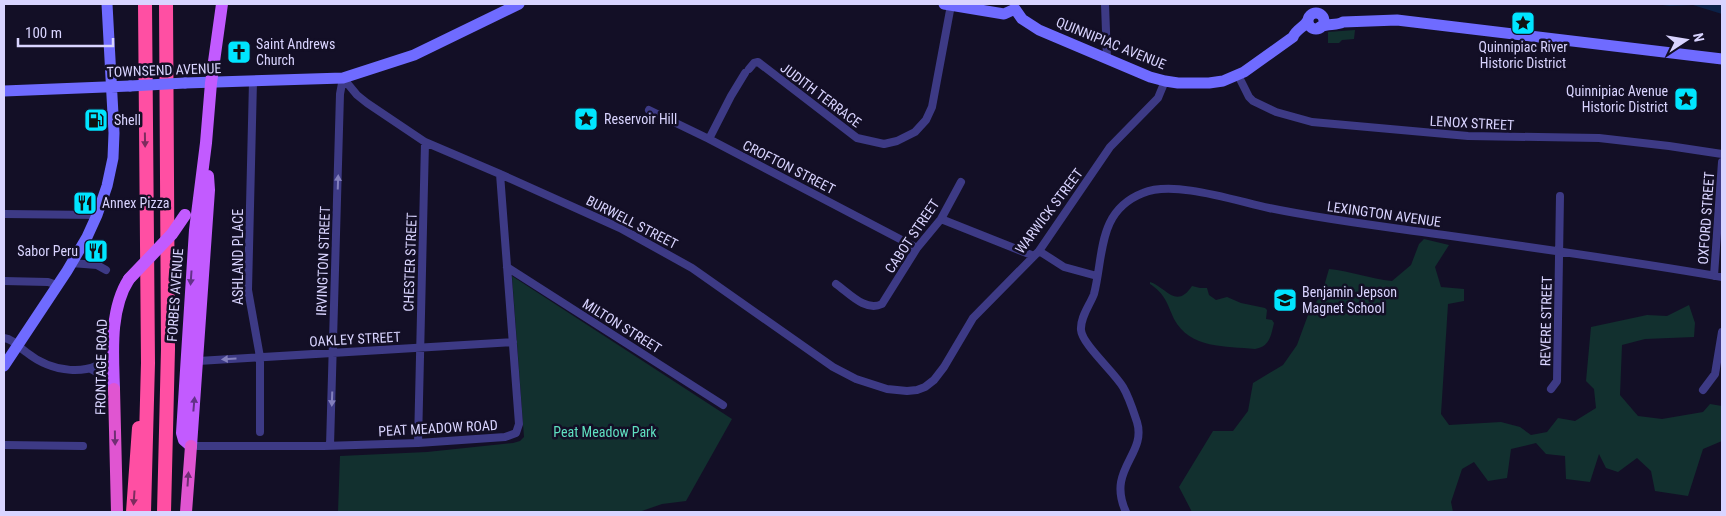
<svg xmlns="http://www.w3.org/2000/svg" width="1726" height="516" font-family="'Roboto Condensed',sans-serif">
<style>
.green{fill:#12302f}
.water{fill:#0c2248}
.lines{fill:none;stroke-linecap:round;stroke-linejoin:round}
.minor{stroke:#3d3a85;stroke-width:8}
.secondary{stroke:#6f6bff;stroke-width:11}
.primary{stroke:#c25bff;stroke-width:12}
.trunk{stroke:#e055d1;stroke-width:12}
.motorway{stroke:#ff4fa3;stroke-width:14}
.secondary-bridge{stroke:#6f6bff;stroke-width:11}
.primary-bridge{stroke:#c25bff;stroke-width:12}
.oneway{fill:#7d2c5e}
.oneway2{fill:#837fbc}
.oneway3{fill:#623188}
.oneway4{fill:#6f2e73}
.labels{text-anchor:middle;stroke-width:5;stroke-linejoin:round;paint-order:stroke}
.street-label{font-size:14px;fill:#d9d4ff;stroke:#130f26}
.poi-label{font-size:14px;fill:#d9d4ff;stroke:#130f26;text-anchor:start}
.park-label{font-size:14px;fill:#5fe0c0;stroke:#130f26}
</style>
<rect width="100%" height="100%" fill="#130f26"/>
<path class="green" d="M1355 30 1354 39 1342 40 1339 43H1328V32Z
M1424 239 1449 245 1435 267 1441 287 1464 289V301L1448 304 1441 414 1449 425 1501 422 1520 427 1531 435 1547 432 1558 418 1575 421 1596 408 1594 389 1586 381 1591 327 1647 315 1667 316 1689 305 1695 323 1694 337 1645 339 1622 345 1620 395 1638 416 1662 419 1703 412 1710 404 1722 406V441L1703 449 1688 496 1655 491 1651 471 1637 458 1618 472 1606 468 1599 454 1590 482 1566 479 1565 456 1546 454 1536 443 1511 449 1507 478 1488 481 1474 462 1462 469 1451 502 1453 512H1192L1179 487 1213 431H1233L1248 411 1253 383 1283 365 1297 345 1308 315 1322 293 1329 269C1351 271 1370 279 1392 281L1411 265 1419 244Z
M512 276 732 419 686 501 662 504 639 512H338L340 456 427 452 513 443 520 441 524 437Z
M1150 282C1166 287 1176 310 1192 286L1200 288H1207L1209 295 1216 300 1227 297 1241 303 1265 308 1267 310 1266 319 1272 320 1274 323C1271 335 1270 347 1255 349 1226 346 1190 349 1174 319 1167 303 1165 294 1150 284Z"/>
<path class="water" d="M1655 4H1722V14L1693 5 1670 6Z"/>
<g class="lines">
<path class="minor" d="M1105 4 1107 59
M749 69 754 63 758 62 857 138 884 144 897 141 915 132 926 120 932 107 951 5
M1238 75 1249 97 1253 101 1276 112 1312 122 1468 136 1599 138 1669 146 1722 154
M343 78 357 95 367 103 425 142 500 174 620 228 692 268 833 367 856 379 887 389 907 391 917 390 925 387 934 380 944 367 973 318 1039 251 1110 147 1158 98 1165 81
M253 81 248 290 260 357V432
M649 110 709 139 917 248
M709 139 731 96 745 73
M4 214 97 215
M941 219 1034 256
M1039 251 1064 267 1097 276
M71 263 97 265 106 270
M507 267 723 405
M1714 276 1722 162
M4 281 48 282 57 285
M836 284C849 293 865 312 882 304L917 248 941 219 961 182
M4 338C13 339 19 347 26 352 51 372 90 379 113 354
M198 361 513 342
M91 369 107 378 112 386
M1551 389 1557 381 1560 196
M1703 390 1715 374 1722 332
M418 443 425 142
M4 445 83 446
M191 446H324L418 443 505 437 516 433 519 424 500 174
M330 446 340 94 343 78
M1126 512C1106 469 1147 455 1137 422 1133 410 1129 397 1123 387 1114 372 1082 344 1081 330 1080 317 1090 305 1094 294 1104 255 1097 211 1143 193 1174 180 1236 201 1269 208 1327 220 1386 227 1444 235 1537 248 1630 261 1722 277"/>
<path class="secondary" d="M944 4 1004 14 1015 9 1022 19 1039 30 1150 77 1165 81 1178 83H1209L1223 81 1244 72 1293 37C1296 29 1305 27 1308 20
M1308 21a8 8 0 1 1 16 0a8 8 0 1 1-16 0Z
M1320 27C1328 23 1336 26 1343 22L1397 20 1722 59
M185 83 343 78 414 55 519 4
M4 91 130 86
M4 366 67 271 87 237 97 215 107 186 113 158 114 133 107 4"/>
<path class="primary" d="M114 389C113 354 109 310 129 279
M191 446 184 440 182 433 195 230 206 143 211 83 222 4
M191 446 209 190 208 176"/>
<path class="trunk" d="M114 389 117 512
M186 512 191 446"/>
<path class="motorway" d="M133 512 139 428
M144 512 148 363 145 4
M164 512 168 349 166 4"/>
<path class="secondary-bridge" d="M130 86 185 83"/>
<path class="primary-bridge" d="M129 279 172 234 185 215"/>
</g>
<defs><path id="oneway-solid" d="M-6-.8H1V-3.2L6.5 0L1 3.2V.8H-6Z" transform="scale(1.25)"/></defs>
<g class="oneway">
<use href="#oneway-solid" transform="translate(145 140) rotate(89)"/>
<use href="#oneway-solid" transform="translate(134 498) rotate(94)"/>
</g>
<g class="oneway2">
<use href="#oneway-solid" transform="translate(338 182) rotate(-88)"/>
<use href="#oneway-solid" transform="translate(229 359) rotate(177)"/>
<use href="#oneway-solid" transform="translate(332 399) rotate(92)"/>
</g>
<g class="oneway3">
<use href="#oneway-solid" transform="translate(191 278) rotate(94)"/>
<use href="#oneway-solid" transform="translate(194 404) rotate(-85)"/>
</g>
<g class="oneway4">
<use href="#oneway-solid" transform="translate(115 438) rotate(89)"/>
<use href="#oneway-solid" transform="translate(188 479) rotate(-86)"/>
</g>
<defs>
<g id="sight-square" transform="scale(1.25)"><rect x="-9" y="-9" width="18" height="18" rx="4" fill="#00e5ff" stroke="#130f26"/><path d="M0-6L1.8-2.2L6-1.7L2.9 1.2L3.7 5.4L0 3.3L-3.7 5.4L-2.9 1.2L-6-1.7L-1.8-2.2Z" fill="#111"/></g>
<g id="church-square" transform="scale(1.25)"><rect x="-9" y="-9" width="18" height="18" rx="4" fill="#00e5ff" stroke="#130f26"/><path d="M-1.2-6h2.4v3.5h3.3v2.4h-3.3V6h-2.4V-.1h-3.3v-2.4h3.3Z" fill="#111"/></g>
<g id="fuel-square" transform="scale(1.25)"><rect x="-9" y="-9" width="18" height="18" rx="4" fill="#00e5ff" stroke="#130f26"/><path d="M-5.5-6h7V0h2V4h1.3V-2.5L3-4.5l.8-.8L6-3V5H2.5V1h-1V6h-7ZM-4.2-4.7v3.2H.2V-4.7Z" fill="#111"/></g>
<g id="restaurant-square" transform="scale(1.25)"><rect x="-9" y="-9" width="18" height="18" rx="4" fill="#00e5ff" stroke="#130f26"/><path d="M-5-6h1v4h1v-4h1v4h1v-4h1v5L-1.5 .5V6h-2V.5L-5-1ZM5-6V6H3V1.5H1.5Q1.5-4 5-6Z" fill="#111"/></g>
<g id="school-square" transform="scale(1.25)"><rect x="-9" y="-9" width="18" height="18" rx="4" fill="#00e5ff" stroke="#130f26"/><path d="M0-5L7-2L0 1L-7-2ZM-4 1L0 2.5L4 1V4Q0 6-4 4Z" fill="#111"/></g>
</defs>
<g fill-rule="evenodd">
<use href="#sight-square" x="1523" y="23"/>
<use href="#church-square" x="239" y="52"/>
<use href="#sight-square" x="1686" y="99"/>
<use href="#sight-square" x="586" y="119"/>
<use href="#fuel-square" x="96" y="120"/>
<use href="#restaurant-square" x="85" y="203"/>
<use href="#restaurant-square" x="96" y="251"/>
<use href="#school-square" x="1285" y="300"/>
</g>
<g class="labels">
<g class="street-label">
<text transform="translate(1111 43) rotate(22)" y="5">QUINNIPIAC AVENUE</text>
<text transform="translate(164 70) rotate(-2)" y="5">TOWNSEND AVENUE</text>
<text transform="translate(821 95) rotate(37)" y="5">JUDITH TERRACE</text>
<text transform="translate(1472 123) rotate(3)" y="5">LENOX STREET</text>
<text transform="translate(789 167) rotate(27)" y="5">CROFTON STREET</text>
<text transform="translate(1049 211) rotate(-53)" y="5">WARWICK STREET</text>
<text transform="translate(1384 214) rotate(8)" y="5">LEXINGTON AVENUE</text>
<text transform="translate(1706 218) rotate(-86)" y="5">OXFORD STREET</text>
<text transform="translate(632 222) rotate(27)" y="5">BURWELL STREET</text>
<text transform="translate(912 236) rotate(-56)" y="5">CABOT STREET</text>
<text transform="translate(238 257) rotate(-90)" y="5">ASHLAND PLACE</text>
<text transform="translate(323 261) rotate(-88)" y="5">IRVINGTON STREET</text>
<text transform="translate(410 262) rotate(-88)" y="5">CHESTER STREET</text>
<text transform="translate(175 295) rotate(-86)" y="5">FORBES AVENUE</text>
<text transform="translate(1546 321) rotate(-89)" y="5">REVERE STREET</text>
<text transform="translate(622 326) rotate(32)" y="5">MILTON STREET</text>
<text transform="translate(355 339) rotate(-3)" y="5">OAKLEY STREET</text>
<text transform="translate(101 367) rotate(-89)" y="5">FRONTAGE ROAD</text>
<text transform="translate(438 428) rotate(-3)" y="5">PEAT MEADOW ROAD</text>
</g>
<g class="poi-label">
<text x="256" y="49">Saint Andrews<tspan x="256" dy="16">Church</tspan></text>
<text x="1523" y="52" text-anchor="middle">Quinnipiac River<tspan x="1523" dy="16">Historic District</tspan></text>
<text x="1668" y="96" text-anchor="end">Quinnipiac Avenue<tspan x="1668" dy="16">Historic District</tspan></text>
<text x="604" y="124">Reservoir Hill</text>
<text x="114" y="125">Shell</text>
<text x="102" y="208">Annex Pizza</text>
<text x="78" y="256" text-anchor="end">Sabor Peru</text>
<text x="1302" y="297">Benjamin Jepson<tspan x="1302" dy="16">Magnet School</tspan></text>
</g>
<g class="park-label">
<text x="605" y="437">Peat Meadow Park</text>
</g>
</g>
<rect width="1726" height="516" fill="none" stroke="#d9d4ff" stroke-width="10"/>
<g transform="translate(1686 40) rotate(78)" stroke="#130f26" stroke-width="4" paint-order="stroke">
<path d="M0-4L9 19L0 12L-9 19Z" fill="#d9d4ff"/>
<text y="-8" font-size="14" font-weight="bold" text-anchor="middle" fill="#d9d4ff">N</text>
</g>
<path d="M18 38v8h95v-8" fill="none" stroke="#d9d4ff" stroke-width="2.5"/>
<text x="25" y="38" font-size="15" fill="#d9d4ff" stroke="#130f26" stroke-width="4" paint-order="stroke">100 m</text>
</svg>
